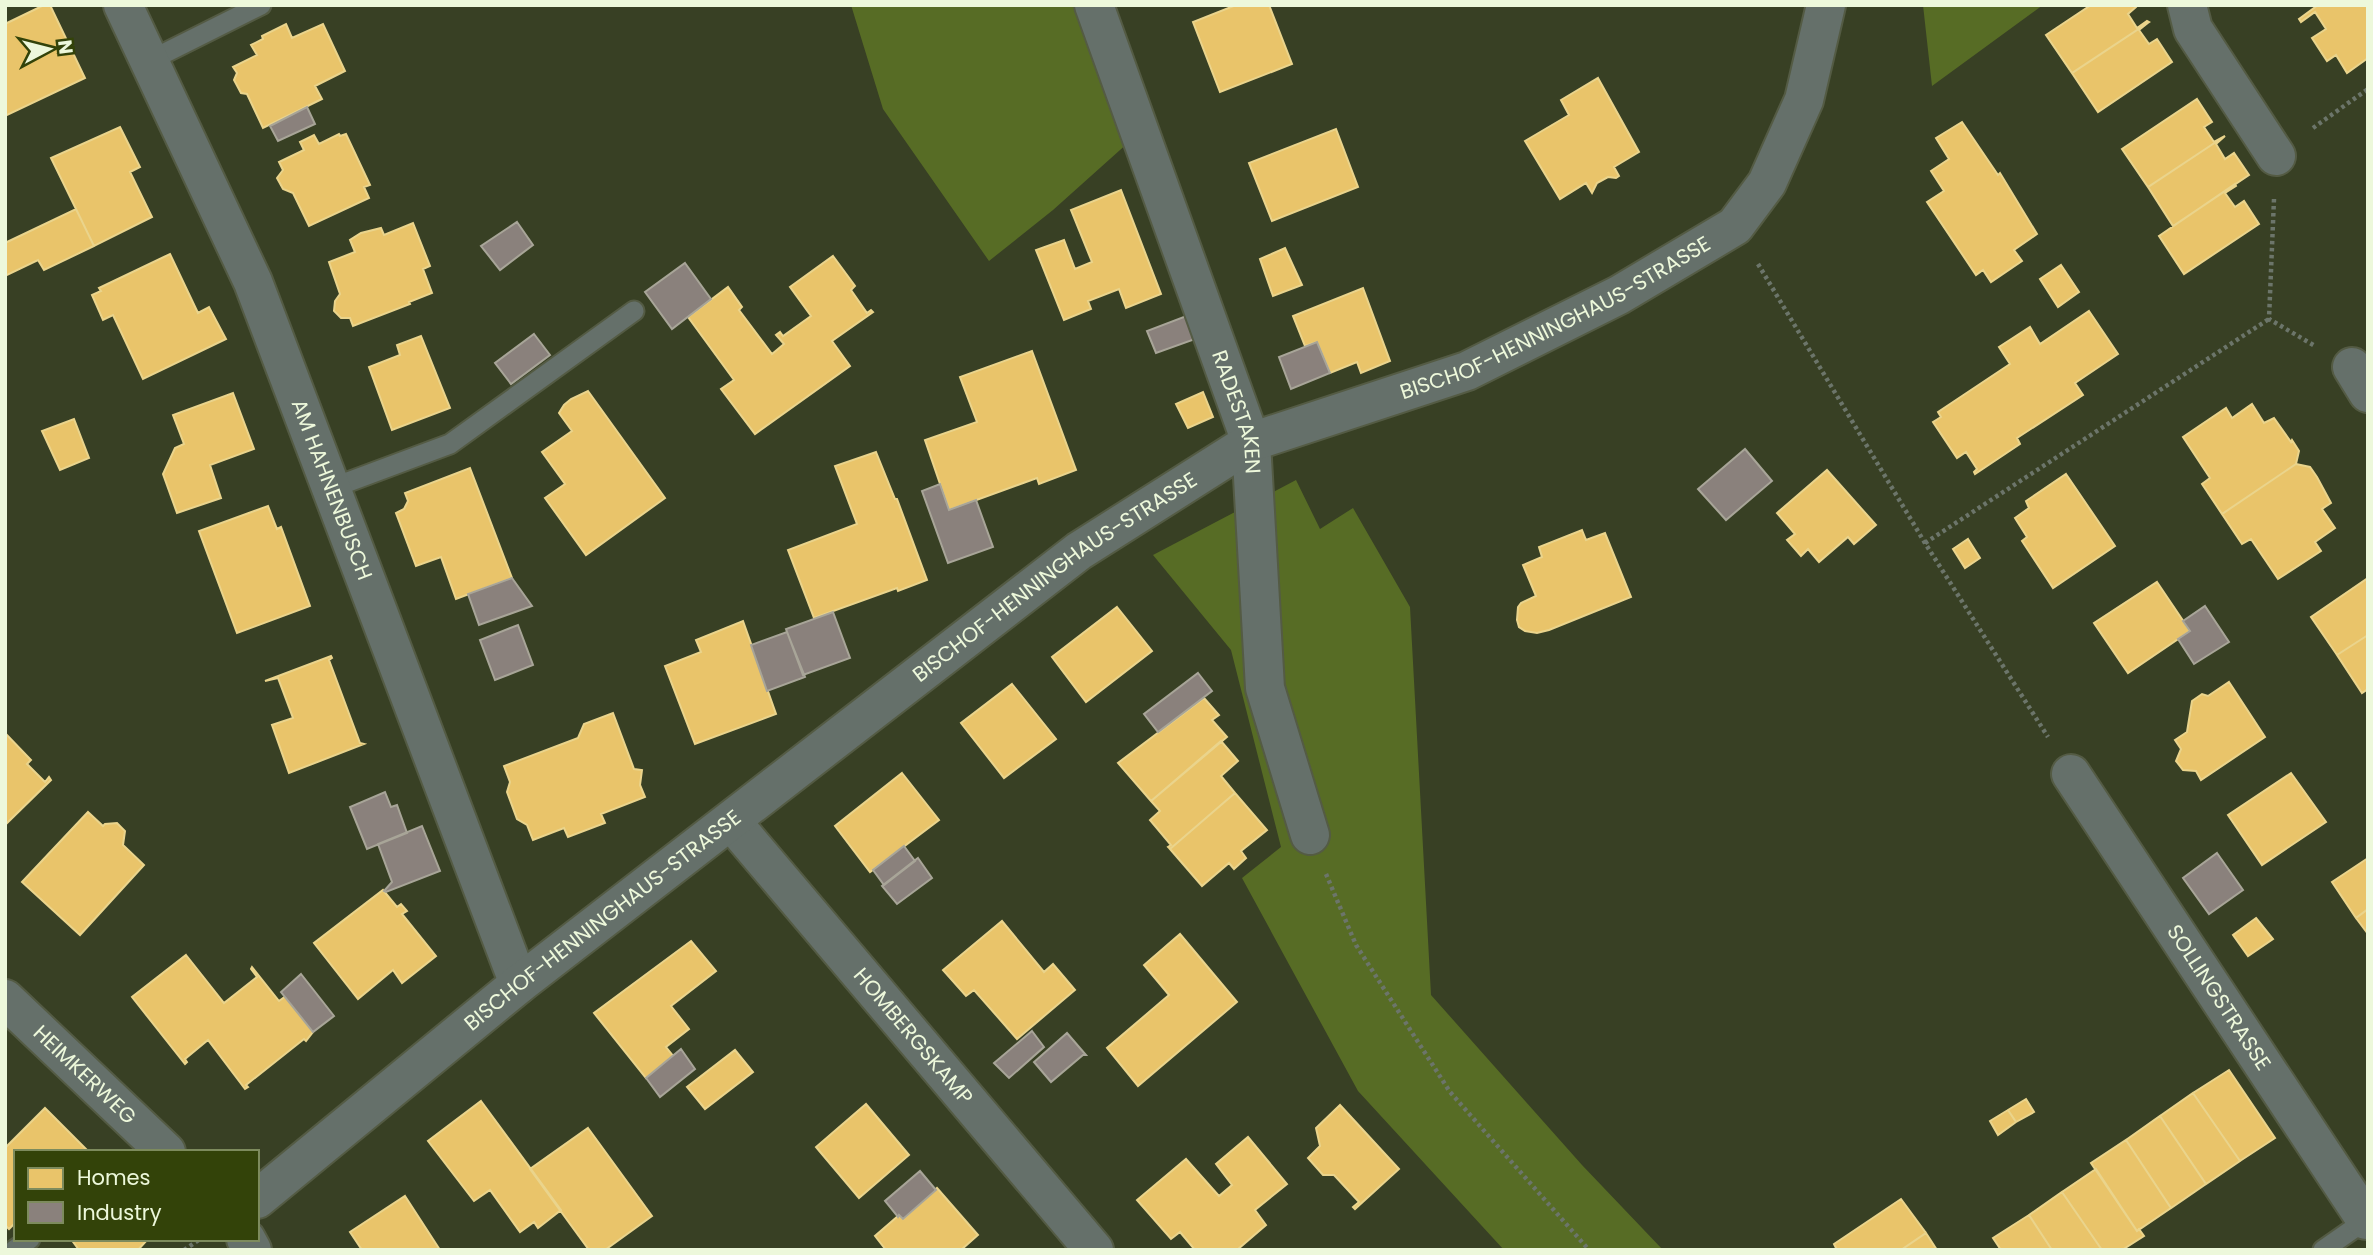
<svg xmlns="http://www.w3.org/2000/svg" width="2373" height="1255" font-family="Poppins,sans-serif">
<style>
.green{fill:#576c25}
.homes{fill:#e9c46a;stroke:#ead48c;stroke-width:2}
.industry{fill:#8a817c;stroke:#a8a598;stroke-width:2}
.lines{fill:none;stroke-linecap:round;stroke-linejoin:round}
.lane-casing{stroke:#545b44;stroke-width:23}
.street-casing{stroke:#545b44;stroke-width:42}
.path{stroke:#6c756a;stroke-width:4.5;stroke-dasharray:3.5 3.5;stroke-linecap:butt}
.lane{stroke:#65706a;stroke-width:19}
.street{stroke:#65706a;stroke-width:38}
.labels{text-anchor:middle;stroke-width:7;stroke-linejoin:round;paint-order:stroke}
.street-label{font-size:21px;fill:#edf8db;stroke:#334309}
</style>
<rect width="100%" height="100%" fill="#384024"/>
<path class="green" d="M851 5H1094L1139 133 1053 210 989 261 883 109Z
M1923 5H2043L1932 86Z
M1296 480 1320 529 1353 508 1410 607 1431 995 1582 1165 1663 1250H1504L1358 1091 1242 878 1281 847 1231 650 1153 555Z"/>
<path class="homes" d="M44 5H50L85 78 5 116V24Z
M1236 5H1269L1292 64 1220 92 1193 22Z
M2091 5H2135L2136 7 2128 14 2137 28 2147 21 2149 22 2072 73 2046 35Z
M2318 5H2368V58L2347 73 2336 55 2327 61 2312 38 2326 29 2315 12 2301 22 2299 19Z
M2149 22 2139 30 2149 44 2157 39 2172 62 2098 112 2072 73Z
M286 24 292 38 323 24 345 71 315 86 322 99 263 128 247 94 241 93 234 80 237 73 233 67 257 55 251 45 263 39 262 36Z
M1598 78 1639 152 1614 167 1619 176 1616 178 1608 177 1597 183 1592 193 1586 183 1560 199 1525 141 1569 115 1561 100Z
M2197 99 2212 122 2204 127 2214 142 2225 136 2148 187 2122 149Z
M1962 122 1998 175 2000 173 2037 234 2014 250 2022 261 1991 282 1983 270 1976 275 1927 202 1944 191 1931 171 1949 159 1936 138Z
M120 127 140 167 130 172 152 217 94 246 51 158Z
M1336 129 1358 187 1272 221 1249 163Z
M339 134 340 136 346 134 370 185 364 187 369 198 309 226 293 193 283 189 277 178 283 170 279 162 304 150 300 142 314 135 319 144Z
M2225 136 2216 144 2225 159 2234 153 2249 175 2173 226 2148 187Z
M2235 184 2236 186 2225 193 2235 207 2244 201 2259 224 2184 274 2159 236Z
M1121 190 1161 294 1126 308 1119 289 1088 301 1091 309 1064 320 1036 250 1064 240 1075 269 1092 262 1071 210Z
M76 209 94 246 44 270 38 260 5 276V243Z
M413 223 430 266 423 269 432 293 409 302 410 304 353 326 350 318H341L334 311 335 301 340 294 329 262 355 252 350 240 361 233 381 228 384 235Z
M1285 248 1302 285 1273 296 1260 259Z
M170 254 198 313 209 307 226 339 143 379 113 315 103 320 92 295 101 291 99 288Z
M833 256 855 286 851 290 867 313 871 310 873 312 832 341 850 366 755 434 721 389 734 380 688 317 728 287 742 307 739 310 772 354 784 344 776 335 780 332 783 336 811 316 790 287Z
M2061 265 2079 292 2058 307 2040 279Z
M1363 288 1390 361 1361 373 1357 362 1330 373 1317 342 1305 346 1293 316Z
M2089 311 2118 354 2075 383 2083 395 2017 438 2020 444 1975 474 1974 472 1977 469 1966 452 1957 458 1933 422 1941 417 1938 412 2010 364 1999 347 2030 327 2040 344Z
M421 336 450 408 392 430 369 367 400 355 397 345Z
M1032 351 1076 470 1039 484 1037 478 949 510 925 440 977 422 960 377Z
M588 391 665 498 586 555 545 498 565 484 542 452 572 431 559 413 564 405 571 399Z
M1203 392 1213 417 1188 428 1176 404Z
M233 393 254 449 210 465 221 498 177 513 163 474 175 448 184 444 173 415Z
M2252 404 2264 423 2274 418 2291 442 2292 440 2299 451 2296 464 2222 514 2202 484 2210 478 2183 437 2226 408 2232 418Z
M74 419 89 458 60 470 42 431Z
M876 452 895 499H897L927 580 898 591 897 588 814 618 788 550 857 524 835 466Z
M2296 464 2310 467 2317 477 2331 503 2322 509 2335 528 2315 542 2321 551 2278 579 2251 539 2242 544 2222 514Z
M470 468 512 578 456 599 441 557 416 566 396 513 404 509 408 501 405 493Z
M1827 470 1876 525 1854 544 1848 537 1819 562 1808 549 1801 556 1787 540 1795 534 1777 513Z
M2066 474 2115 546 2053 588 2022 541 2027 537 2015 518 2029 508 2026 501Z
M268 506 277 529 281 527 310 606 237 633 199 531Z
M1582 530 1586 540 1605 533 1631 597 1549 630 1537 633 1525 631 1519 627 1517 620 1518 607 1521 603 1536 596 1523 565 1542 557 1539 547Z
M1968 539 1980 558 1965 568 1953 549Z
M2368 578V635L2337 655 2311 617Z
M2157 582 2190 631 2128 673 2094 623Z
M1117 607 1152 651 1086 702 1052 657Z
M743 621 776 714 695 744 665 666 701 652 696 640Z
M2368 635V689L2362 693 2337 655Z
M331 656 332 658 329 660 360 743 364 744 289 773 272 725 293 718 278 678 265 681Z
M2229 682 2265 737 2201 780 2196 771 2183 770 2176 761 2181 749 2175 740 2187 732 2192 701 2202 694 2208 696Z
M1012 684 1056 739 1004 778 961 723Z
M1204 698 1219 715 1212 720 1227 737 1151 801 1118 763Z
M613 713 634 769 642 770 640 785 645 797 601 814 605 823 568 837 564 828 533 840 527 825 517 819 507 792 510 782 504 766 578 738 584 724Z
M5 733 31 760 27 764 45 782 49 777 51 780 5 825Z
M1221 741 1238 761 1221 776 1235 793 1170 849 1168 847 1171 845 1150 820 1160 811 1151 801Z
M902 773 939 820 870 872 835 826Z
M2291 773 2326 822 2262 865 2228 815Z
M1235 793 1267 830 1241 851 1246 858 1234 869 1229 863 1202 886 1170 849Z
M88 812 103 826 105 824 117 823 125 831 123 845 144 865 80 935 22 882Z
M2368 858V909L2356 918 2332 882Z
M383 890 397 907 401 904 407 911 402 914 436 956 402 983 393 970 358 999 314 943Z
M2368 909V934L2356 918Z
M2256 918 2273 939 2248 956 2233 935Z
M1002 921 1044 972 1053 964 1075 990 1017 1039 974 990 966 996 943 970Z
M1180 934 1237 1002 1138 1086 1107 1048 1169 995 1144 965Z
M691 941 716 971 671 1006 689 1029 666 1047 674 1057 646 1078 594 1013Z
M186 955 224 1003 257 977 251 969 252 967 279 1001 286 996 313 1032 306 1041 304 1039 246 1085 248 1087 245 1089 208 1040 185 1059 187 1062 185 1064 132 997Z
M735 1050 753 1072 705 1109 687 1087Z
M2229 1070 2275 1138 2240 1161 2193 1093Z
M2193 1093 2240 1161 2206 1184 2160 1116Z
M2026 1099 2034 1112 2016 1122 2008 1110Z
M481 1101 561 1210 538 1228 534 1222 520 1232 490 1190 474 1201 428 1141Z
M866 1104 909 1155 859 1198 816 1147Z
M1340 1105 1399 1169 1355 1209 1353 1207 1359 1202 1334 1175H1323L1308 1158 1320 1146 1316 1128Z
M45 1108 88 1151 16 1152V1222L9 1229 5 1225V1148Z
M2008 1110 2016 1122 1998 1135 1990 1121Z
M2160 1116 2206 1184 2171 1208 2126 1140Z
M588 1128 652 1216 605 1250H589L530 1169Z
M1248 1137 1287 1184 1255 1210 1266 1225 1237 1250H1195L1180 1232 1171 1239 1137 1200 1186 1159 1219 1196 1232 1185 1216 1164Z
M2126 1140 2171 1208 2137 1231 2091 1163Z
M2096 1169 2137 1231 2139 1229 2144 1236 2122 1250H2102L2062 1192Z
M937 1188 978 1235 961 1250H886L875 1236 899 1215 903 1219Z
M2062 1192 2102 1250H2052L2029 1215Z
M405 1196 440 1250H362L350 1232Z
M1901 1199 1926 1233 1901 1250H1837L1834 1244Z
M2029 1215 2052 1250H2001L1993 1238Z
M1926 1233 1937 1250H1901Z
M71 1239H148L138 1250H79Z"/>
<path class="industry" d="M307 107 315 124 278 141 270 126Z
M517 222 533 245 500 270 481 246Z
M685 263 711 299 672 329 645 292Z
M1189 315 1198 338 1156 353 1147 331Z
M534 334 550 355 511 384 495 363Z
M1317 342 1330 373 1291 389 1279 357Z
M1745 449 1772 481 1726 520 1698 489Z
M940 484 949 510 976 500 993 547 948 563 922 491Z
M512 578 532 606 479 625 468 594Z
M2205 606 2229 642 2194 664 2178 639 2190 631 2183 621Z
M833 612 850 658 803 675 786 629Z
M518 625 533 665 495 680 480 640Z
M787 632 805 677 767 691 751 645Z
M1198 673 1212 691 1158 732 1144 714Z
M385 792 391 807 397 805 407 833 367 849 350 807Z
M422 826 440 871 386 892 384 891 392 882 378 844Z
M904 846 915 861 884 885 873 870Z
M2217 853 2243 890 2209 914 2183 878Z
M918 858 932 878 897 904 882 886Z
M301 974 334 1016 313 1032 281 992Z
M1032 1031 1044 1047 1009 1078 994 1063Z
M1067 1033 1086 1055H1083L1051 1082 1034 1062Z
M681 1049 695 1069 660 1097 646 1078Z
M920 1171 936 1190 903 1219 899 1215 898 1217 885 1201Z"/>
<g class="lines">
<g class="lane-casing">
<path id="lane" d="M149 61 261 5
M332 488 450 444 634 311
M14 1250 30 1239
M2323 1250 2366 1220"/>
</g>
<g class="street-casing">
<g id="street">
<path id="s1" d="M123 5 253 282 519 984"/>
<path id="s2" d="M1094 5 1251 442 1265 688 1310 835"/>
<path d="M2187 5 2193 29 2276 156"/>
<path d="M2352 367 2368 393"/>
<path id="s3" d="M2071 774 2366 1220 2368 1218"/>
<path id="s4" d="M731 821 1094 1250"/>
<path id="s5" d="M5 999 166 1152"/>
<path id="s6" d="M257 1199 519 984 1079 551 1251 442 1467 371 1619 295 1735 226 1767 183 1804 100 1826 5"/>
<path d="M246 1239 252 1250"/>
</g>
</g>
<path class="path" d="M2313 128 2368 89
M2274 199 2269 319 2315 346
M1758 264 1925 543 2048 737
M1925 543 2269 319
M1326 874 1356 945 1450 1092 1589 1250
M184 1250 200 1239"/>
<use href="#lane" class="lane"/>
<use href="#street" class="street"/>
</g>
<g class="labels">
<g class="street-label">
<text dy="7" stroke="none"><textPath href="#s6" startOffset="1580">BISCHOF-HENNINGHAUS-STRASSE</textPath></text>
<text dy="7" stroke="none"><textPath href="#s2" startOffset="432">RADESTAKEN</textPath></text>
<text dy="7" stroke="none"><textPath href="#s1" startOffset="528">AM HAHNENBUSCH</textPath></text>
<text dy="7" stroke="none"><textPath href="#s6" startOffset="1012">BISCHOF-HENNINGHAUS-STRASSE</textPath></text>
<text dy="7" stroke="none"><textPath href="#s6" startOffset="444">BISCHOF-HENNINGHAUS-STRASSE</textPath></text>
<text dy="7" stroke="none"><textPath href="#s3" startOffset="268">SOLLINGSTRASSE</textPath></text>
<text dy="7" stroke="none"><textPath href="#s4" startOffset="282">HOMBERGSKAMP</textPath></text>
<text dy="7" stroke="none"><textPath href="#s5" startOffset="110">HEIMKERWEG</textPath></text>
</g>
</g>
<rect width="2373" height="1255" fill="none" stroke="#edf8db" stroke-width="14"/>
<rect x="14" y="1150" width="245" height="91" fill="#334309" stroke="#7d8b5d" stroke-width="2"/>
<rect x="28" y="1168" width="35" height="21" fill="#e9c46a" stroke="#7d8b5d" stroke-width="2"/>
<text x="77" y="1185" font-size="21" fill="#edf8db">Homes</text>
<rect x="28" y="1202" width="35" height="21" fill="#8a817c" stroke="#7d8b5d" stroke-width="2"/>
<text x="77" y="1220" font-size="21" fill="#edf8db">Industry</text>
<g transform="translate(49 49) rotate(83)" stroke="#334309" stroke-width="5" paint-order="stroke">
<path d="M0-5L12 26L0 18L-12 26Z" fill="#edf8db"/>
<text y="-10" font-size="19" font-weight="bold" text-anchor="middle" fill="#edf8db">N</text>
</g>
</svg>
